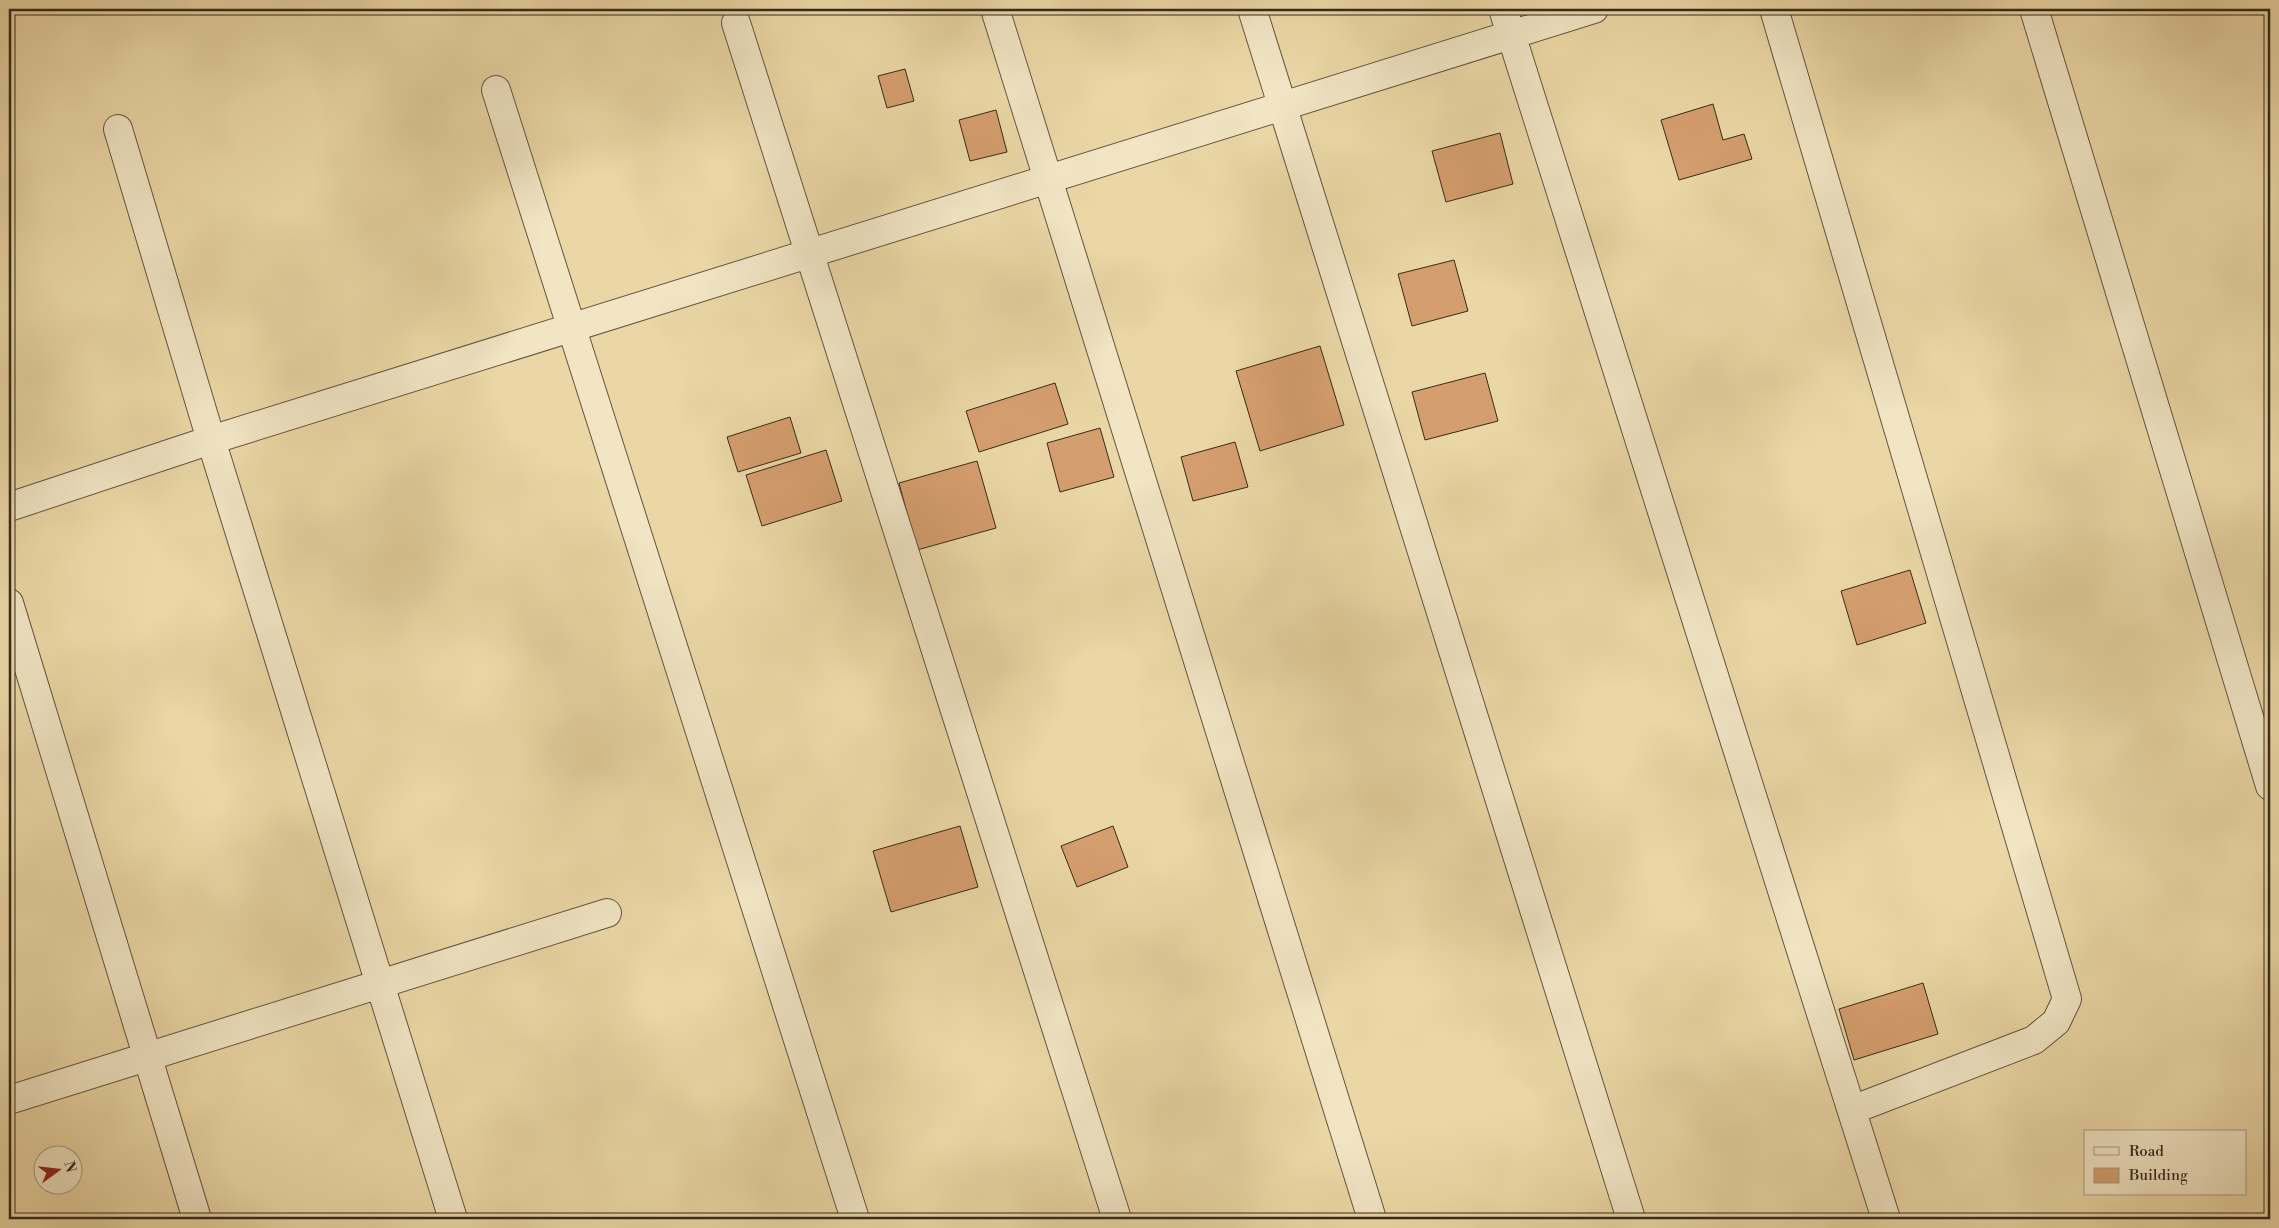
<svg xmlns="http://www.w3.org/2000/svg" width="2279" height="1228" font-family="'Libre Bodoni',serif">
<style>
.building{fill:#d59e6e;stroke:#362a1e}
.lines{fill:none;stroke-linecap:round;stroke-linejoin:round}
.street-casing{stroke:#635540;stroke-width:30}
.street{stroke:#f1e5c4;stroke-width:28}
</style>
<rect width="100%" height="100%" fill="#ead7a5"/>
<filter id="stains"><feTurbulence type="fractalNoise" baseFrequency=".004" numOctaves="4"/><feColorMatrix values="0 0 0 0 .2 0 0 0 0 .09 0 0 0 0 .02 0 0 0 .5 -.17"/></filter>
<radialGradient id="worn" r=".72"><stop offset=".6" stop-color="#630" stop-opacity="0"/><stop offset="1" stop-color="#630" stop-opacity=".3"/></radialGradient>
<path class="building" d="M905 69 914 101 887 108 878 76Z
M1713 104 1723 140 1744 134 1752 159 1679 180 1661 120Z
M996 110 1007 152 970 161 959 120Z
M1500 133 1513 184 1446 202 1432 151Z
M1454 260 1468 311 1412 326 1398 274Z
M1320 346 1344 425 1260 451 1236 371Z
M1485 373 1498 421 1425 440 1412 392Z
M1055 383 1068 424 979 452 966 411Z
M790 417 801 453 738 472 727 437Z
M1100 428 1114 477 1060 492 1047 443Z
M1235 442 1248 487 1193 501 1181 457Z
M826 450 842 501 762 526 746 475Z
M977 461 996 528 917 550 899 483Z
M1910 570 1926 623 1857 645 1841 591Z
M960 826 978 887 891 912 873 851Z
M1113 826 1128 867 1077 887 1061 846Z
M1923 983 1938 1034 1854 1060 1839 1009Z"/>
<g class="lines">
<g class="street-casing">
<path id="street" d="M995 9 1372 1219
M1252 9 1631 1219
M1503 9 1886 1219
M1774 9 2067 999 2056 1022 2034 1040 1852 1110
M2034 9 2270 786
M736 23 1117 1219
M496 90 855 1219
M118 129 211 440 453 1219
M9 507 211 440 1594 9
M9 603 197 1219
M9 1100 607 913"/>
</g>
<use href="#street" class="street"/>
</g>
<rect width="2279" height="1228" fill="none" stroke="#ead7a5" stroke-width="30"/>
<rect x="10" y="10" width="2259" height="1208" fill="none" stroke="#362a1e" stroke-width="2.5"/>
<rect x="15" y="15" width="2249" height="1198" fill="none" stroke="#362a1e"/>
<rect x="2084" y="1130" width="162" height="65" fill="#f1e5c4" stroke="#a69a82"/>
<rect x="2094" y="1147" width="25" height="8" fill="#f1e5c4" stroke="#a69a82"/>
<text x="2129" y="1156" font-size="15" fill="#362a1e">Road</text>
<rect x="2094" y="1168" width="25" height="15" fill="#d59e6e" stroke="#a69a82"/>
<text x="2129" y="1180" font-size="15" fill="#362a1e">Building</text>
<g transform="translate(58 1170) rotate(75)"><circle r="24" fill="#f1e5c4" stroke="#a69a82"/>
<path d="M0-4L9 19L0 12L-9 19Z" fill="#8f2418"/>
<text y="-8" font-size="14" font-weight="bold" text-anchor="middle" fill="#362a1e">N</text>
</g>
<rect width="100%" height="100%" filter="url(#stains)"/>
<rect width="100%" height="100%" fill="url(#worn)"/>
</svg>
